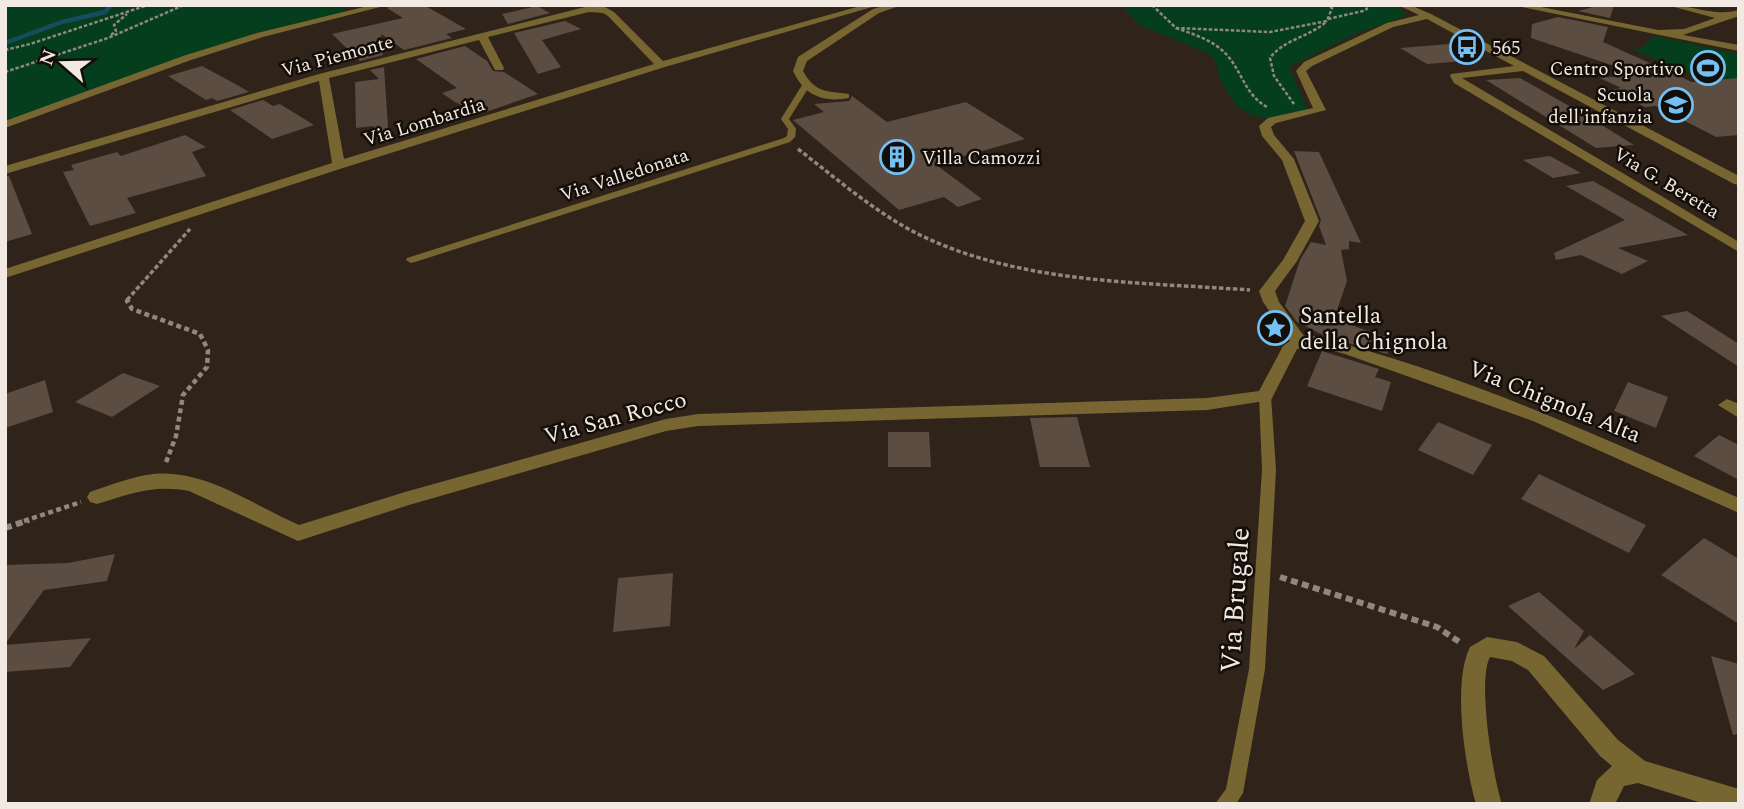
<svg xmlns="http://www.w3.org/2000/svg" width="1744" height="809" font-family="Spectral,serif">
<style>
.green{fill:#043e1d}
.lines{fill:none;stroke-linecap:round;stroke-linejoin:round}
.stream{stroke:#174c5f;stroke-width:4.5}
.building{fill:#5c4d42}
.path-far3{stroke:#92877f;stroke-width:2.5;stroke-dasharray:3.5 2;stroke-linecap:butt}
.path-far2{stroke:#92877f;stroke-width:3.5;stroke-dasharray:4.5 2.5;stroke-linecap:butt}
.path-far1{stroke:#92877f;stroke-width:4.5;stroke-dasharray:5 3.5;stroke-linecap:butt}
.path{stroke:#92877f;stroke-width:6;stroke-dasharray:7 4.5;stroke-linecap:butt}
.lane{fill:#786632;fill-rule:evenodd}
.street{fill:#786632;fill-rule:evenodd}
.labels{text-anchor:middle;stroke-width:5;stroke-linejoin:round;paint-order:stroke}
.far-poi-label{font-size:19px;fill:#f2e9e2;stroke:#140e09;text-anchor:start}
.far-street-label{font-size:19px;fill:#f2e9e2;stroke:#140e09}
.poi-label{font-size:23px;fill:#f2e9e2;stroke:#140e09;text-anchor:start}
.street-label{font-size:23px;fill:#f2e9e2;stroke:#140e09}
.near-street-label{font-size:28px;fill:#f2e9e2;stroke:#140e09}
</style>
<rect width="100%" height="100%" fill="#302319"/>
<path class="green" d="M5 5H338L349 12 259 32 5 121Z
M1120 5H1391L1407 13 1401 18 1355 34 1289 67 1308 110C1271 120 1243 126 1223 85 1218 75 1218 62 1210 54L1140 25Z
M1654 36 1739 54V94L1632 49 1641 48Z"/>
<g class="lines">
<path class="stream" d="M5 43 62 22 105 12 111 5"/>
</g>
<path class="building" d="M390 5H424L466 29 446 34 452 38 404 50 381 34 383 55 360 61 332 34 403 18 387 8Z
M1600 5H1614L1610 18 1578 11Z
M537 6 550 13 508 24 502 14Z
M1558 17 1608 27 1603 42 1692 82 1739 78V135L1716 137 1656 106 1645 107 1611 90 1621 88 1600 78 1638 74 1531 38 1532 24Z
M565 21 581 29 542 40 561 67 538 74 514 33Z
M1450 44 1477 60 1427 64 1400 48Z
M465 46 487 61 493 71 504 72 538 94 480 114 455 102 442 93 457 88 416 59Z
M202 66 239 86 249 92 217 101 212 98 206 100 168 76Z
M384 67 389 142 386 143 373 126 356 128 355 82 379 79 370 70Z
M1520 78 1592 119 1634 145 1596 148 1486 80Z
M852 96 887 122 966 102 1025 139 935 164 982 199 958 207 944 197 899 210 793 120 824 112 814 104 849 101Z
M263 100 273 106 280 104 314 125 272 139 230 110Z
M185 135 206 147 192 152 206 176 127 198 136 213 90 226 63 172 74 170 71 165 117 152 121 156Z
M1294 151 1319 152 1361 243 1349 241V249L1341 250 1347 281 1334 319 1394 340 1387 354 1327 337 1297 322 1285 306 1300 260 1311 242 1326 245 1319 226 1321 220Z
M1550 156 1581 173 1553 178 1523 160Z
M5 176H9L32 234 5 242Z
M1593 181 1688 235 1618 248 1648 261 1622 274 1581 255 1556 260 1554 253 1625 220 1566 186Z
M1687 311 1739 344V367L1661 316Z
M1322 351 1379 369 1375 377 1391 382 1382 411 1307 386Z
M123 373 160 386 112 417 75 402Z
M45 380 53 412 5 428V394Z
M1628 382 1668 397 1656 428 1614 411Z
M1077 417 1090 467H1040L1030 418Z
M1438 422 1492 445 1473 475 1418 450Z
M888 432H929L931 467H888Z
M1719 435 1739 445V480L1694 456Z
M1539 474 1646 525 1629 553 1521 499Z
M1704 538 1739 559V624L1661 575Z
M115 554 107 581 44 590 5 644V565L68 563Z
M673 573 670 626 613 632 618 578Z
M1539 592 1584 631 1574 649 1590 635 1635 674 1603 690 1508 606Z
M91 638 70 667 5 672V645Z
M1711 656 1739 664V734L1733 735Z"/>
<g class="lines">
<path class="path-far3" d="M1152 5 1176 28 1270 32 1327 21 1332 8 1328 5
M1328 19 1363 11 1367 9 1365 5
M1176 28C1193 34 1213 40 1226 54 1242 71 1245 95 1267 107
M111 35 116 31 114 25 127 14
M5 50 30 44 148 5
M5 72 108 38 184 5
M1294 104 1274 76 1270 58C1284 39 1310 37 1327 21"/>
<path class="path-far2" d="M798 149C837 179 876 213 920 235 1021 284 1140 282 1250 290
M127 300 190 229"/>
<path class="path-far1" d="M129 299 127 301 132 309 200 334 208 350 207 367 183 395 176 436 165 465
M24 521 81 502"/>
<path class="path" d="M5 528 29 520
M1280 577 1437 627 1461 643"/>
<path class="lane" d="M802 85 809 87 789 119 796 129 795 137 790 142 415 262 411 263 406 260 407 258 784 138 787 136 788 129 781 119Z
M1265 392 1271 396 1276 470 1265 669 1243 793 1236 804H1215L1226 789 1249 669 1262 470 1259 396Z"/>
<path class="street" d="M372 5H388L263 37 191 60 5 128V121L183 56 257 33Z
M864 5H879L665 67 343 168 5 278V269L332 163 319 81 5 174V166L319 74 589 6 605 7 614 12 663 61ZM589 12 603 13 608 16 654 64 344 159 329 78 479 40 495 70H503L504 68 488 37Z
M887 5H902L879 13 807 61 803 71C815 93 827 91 849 94V98C823 103 804 95 793 71L798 57 873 9Z
M1398 5H1410L1431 14 1739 176V185L1734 184 1523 71 1462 78 1739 242V252L1454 83 1450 76 1451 74 1514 66 1427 19 1393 27 1312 66 1306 71 1326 110 1276 123 1271 127 1274 135 1294 159 1319 221 1297 261 1275 291 1279 302 1304 336 1309 335C1458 371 1599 436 1739 498V513L1533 421 1345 354 1310 345 1297 349 1271 400 1207 410 698 426 666 431 409 505 298 541 189 491C155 484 129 494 97 504L90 502 87 497 90 492C110 485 131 477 153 474 205 469 253 505 299 525L405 492 666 419 698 414 1207 398 1259 391 1283 346 1290 341 1263 302 1259 291 1283 260 1305 221 1282 160 1262 136 1259 126 1268 118 1313 108 1296 71 1304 62 1387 23 1419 15Z
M1512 5H1531L1658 30 1684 29 1715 18 1667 5C1692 5 1715 17 1739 10V16L1683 35 1739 45V51Z
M1727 399 1739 404V418L1718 405Z
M1487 637 1517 642 1544 656 1618 740 1645 761 1739 789V804H1705L1638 783 1624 786 1615 804H1589L1597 780 1612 766 1600 756 1528 670 1512 661 1490 657C1477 681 1493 777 1502 804H1476C1465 766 1452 683 1470 647Z"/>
</g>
<defs>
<g id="bus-ring" transform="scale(1.75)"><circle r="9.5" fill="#140e09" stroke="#71c1f5" stroke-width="1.5"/><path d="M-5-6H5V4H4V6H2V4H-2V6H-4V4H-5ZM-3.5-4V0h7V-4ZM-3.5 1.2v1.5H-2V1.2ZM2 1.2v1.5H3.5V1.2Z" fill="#71c1f5"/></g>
<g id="stadium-ring" transform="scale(1.75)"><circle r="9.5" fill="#140e09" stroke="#71c1f5" stroke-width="1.5"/><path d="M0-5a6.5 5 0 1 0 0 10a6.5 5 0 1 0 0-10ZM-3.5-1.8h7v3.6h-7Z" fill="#71c1f5"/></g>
<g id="school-ring" transform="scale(1.75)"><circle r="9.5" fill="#140e09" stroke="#71c1f5" stroke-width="1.5"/><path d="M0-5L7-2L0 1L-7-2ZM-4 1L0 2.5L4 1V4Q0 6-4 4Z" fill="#71c1f5"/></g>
<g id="building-ring" transform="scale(1.75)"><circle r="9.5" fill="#140e09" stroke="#71c1f5" stroke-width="1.5"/><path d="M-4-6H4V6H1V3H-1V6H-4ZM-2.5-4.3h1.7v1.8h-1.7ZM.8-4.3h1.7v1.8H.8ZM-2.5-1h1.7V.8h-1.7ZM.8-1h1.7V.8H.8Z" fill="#71c1f5"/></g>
<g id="sight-ring" transform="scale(1.75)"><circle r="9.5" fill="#140e09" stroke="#71c1f5" stroke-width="1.5"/><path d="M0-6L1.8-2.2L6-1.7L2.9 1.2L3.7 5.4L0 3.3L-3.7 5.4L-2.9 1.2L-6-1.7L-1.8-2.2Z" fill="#71c1f5"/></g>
</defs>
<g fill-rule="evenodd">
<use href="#bus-ring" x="1467" y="47"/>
<use href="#stadium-ring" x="1708" y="68"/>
<use href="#school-ring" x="1676" y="105"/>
<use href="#building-ring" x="897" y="157"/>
<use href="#sight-ring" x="1275" y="328"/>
</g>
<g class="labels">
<g class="far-poi-label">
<text x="1492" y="54">565</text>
<text x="1684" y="75" text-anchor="end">Centro Sportivo</text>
<text x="1652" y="101" text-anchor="end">Scuola<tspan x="1652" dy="22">dell'infanzia</tspan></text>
<text x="922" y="164">Villa Camozzi</text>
</g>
<g class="far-street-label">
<text transform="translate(337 55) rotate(-15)" y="7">Via Piemonte</text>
<text transform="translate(424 121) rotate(-17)" y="7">Via Lombardia</text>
<text transform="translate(624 174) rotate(-18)" y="7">Via Valledonata</text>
<text transform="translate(1667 182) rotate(31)" y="7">Via G. Beretta</text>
</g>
<g class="poi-label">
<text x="1300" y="323">Santella<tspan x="1300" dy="26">della Chignola</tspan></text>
</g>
<g class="street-label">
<text transform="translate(1555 401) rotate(22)" y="8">Via Chignola Alta</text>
<text transform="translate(615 417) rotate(-15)" y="8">Via San Rocco</text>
</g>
<g class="near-street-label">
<text transform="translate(1234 600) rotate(-86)" y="10">Via Brugale</text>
</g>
</g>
<rect width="1744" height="809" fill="none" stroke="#f2e9e2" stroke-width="14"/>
<g transform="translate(63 63) rotate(290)" stroke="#140e09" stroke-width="5" paint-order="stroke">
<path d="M0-5L12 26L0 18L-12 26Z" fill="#f2e9e2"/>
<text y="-10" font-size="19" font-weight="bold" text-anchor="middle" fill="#f2e9e2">N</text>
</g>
</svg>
